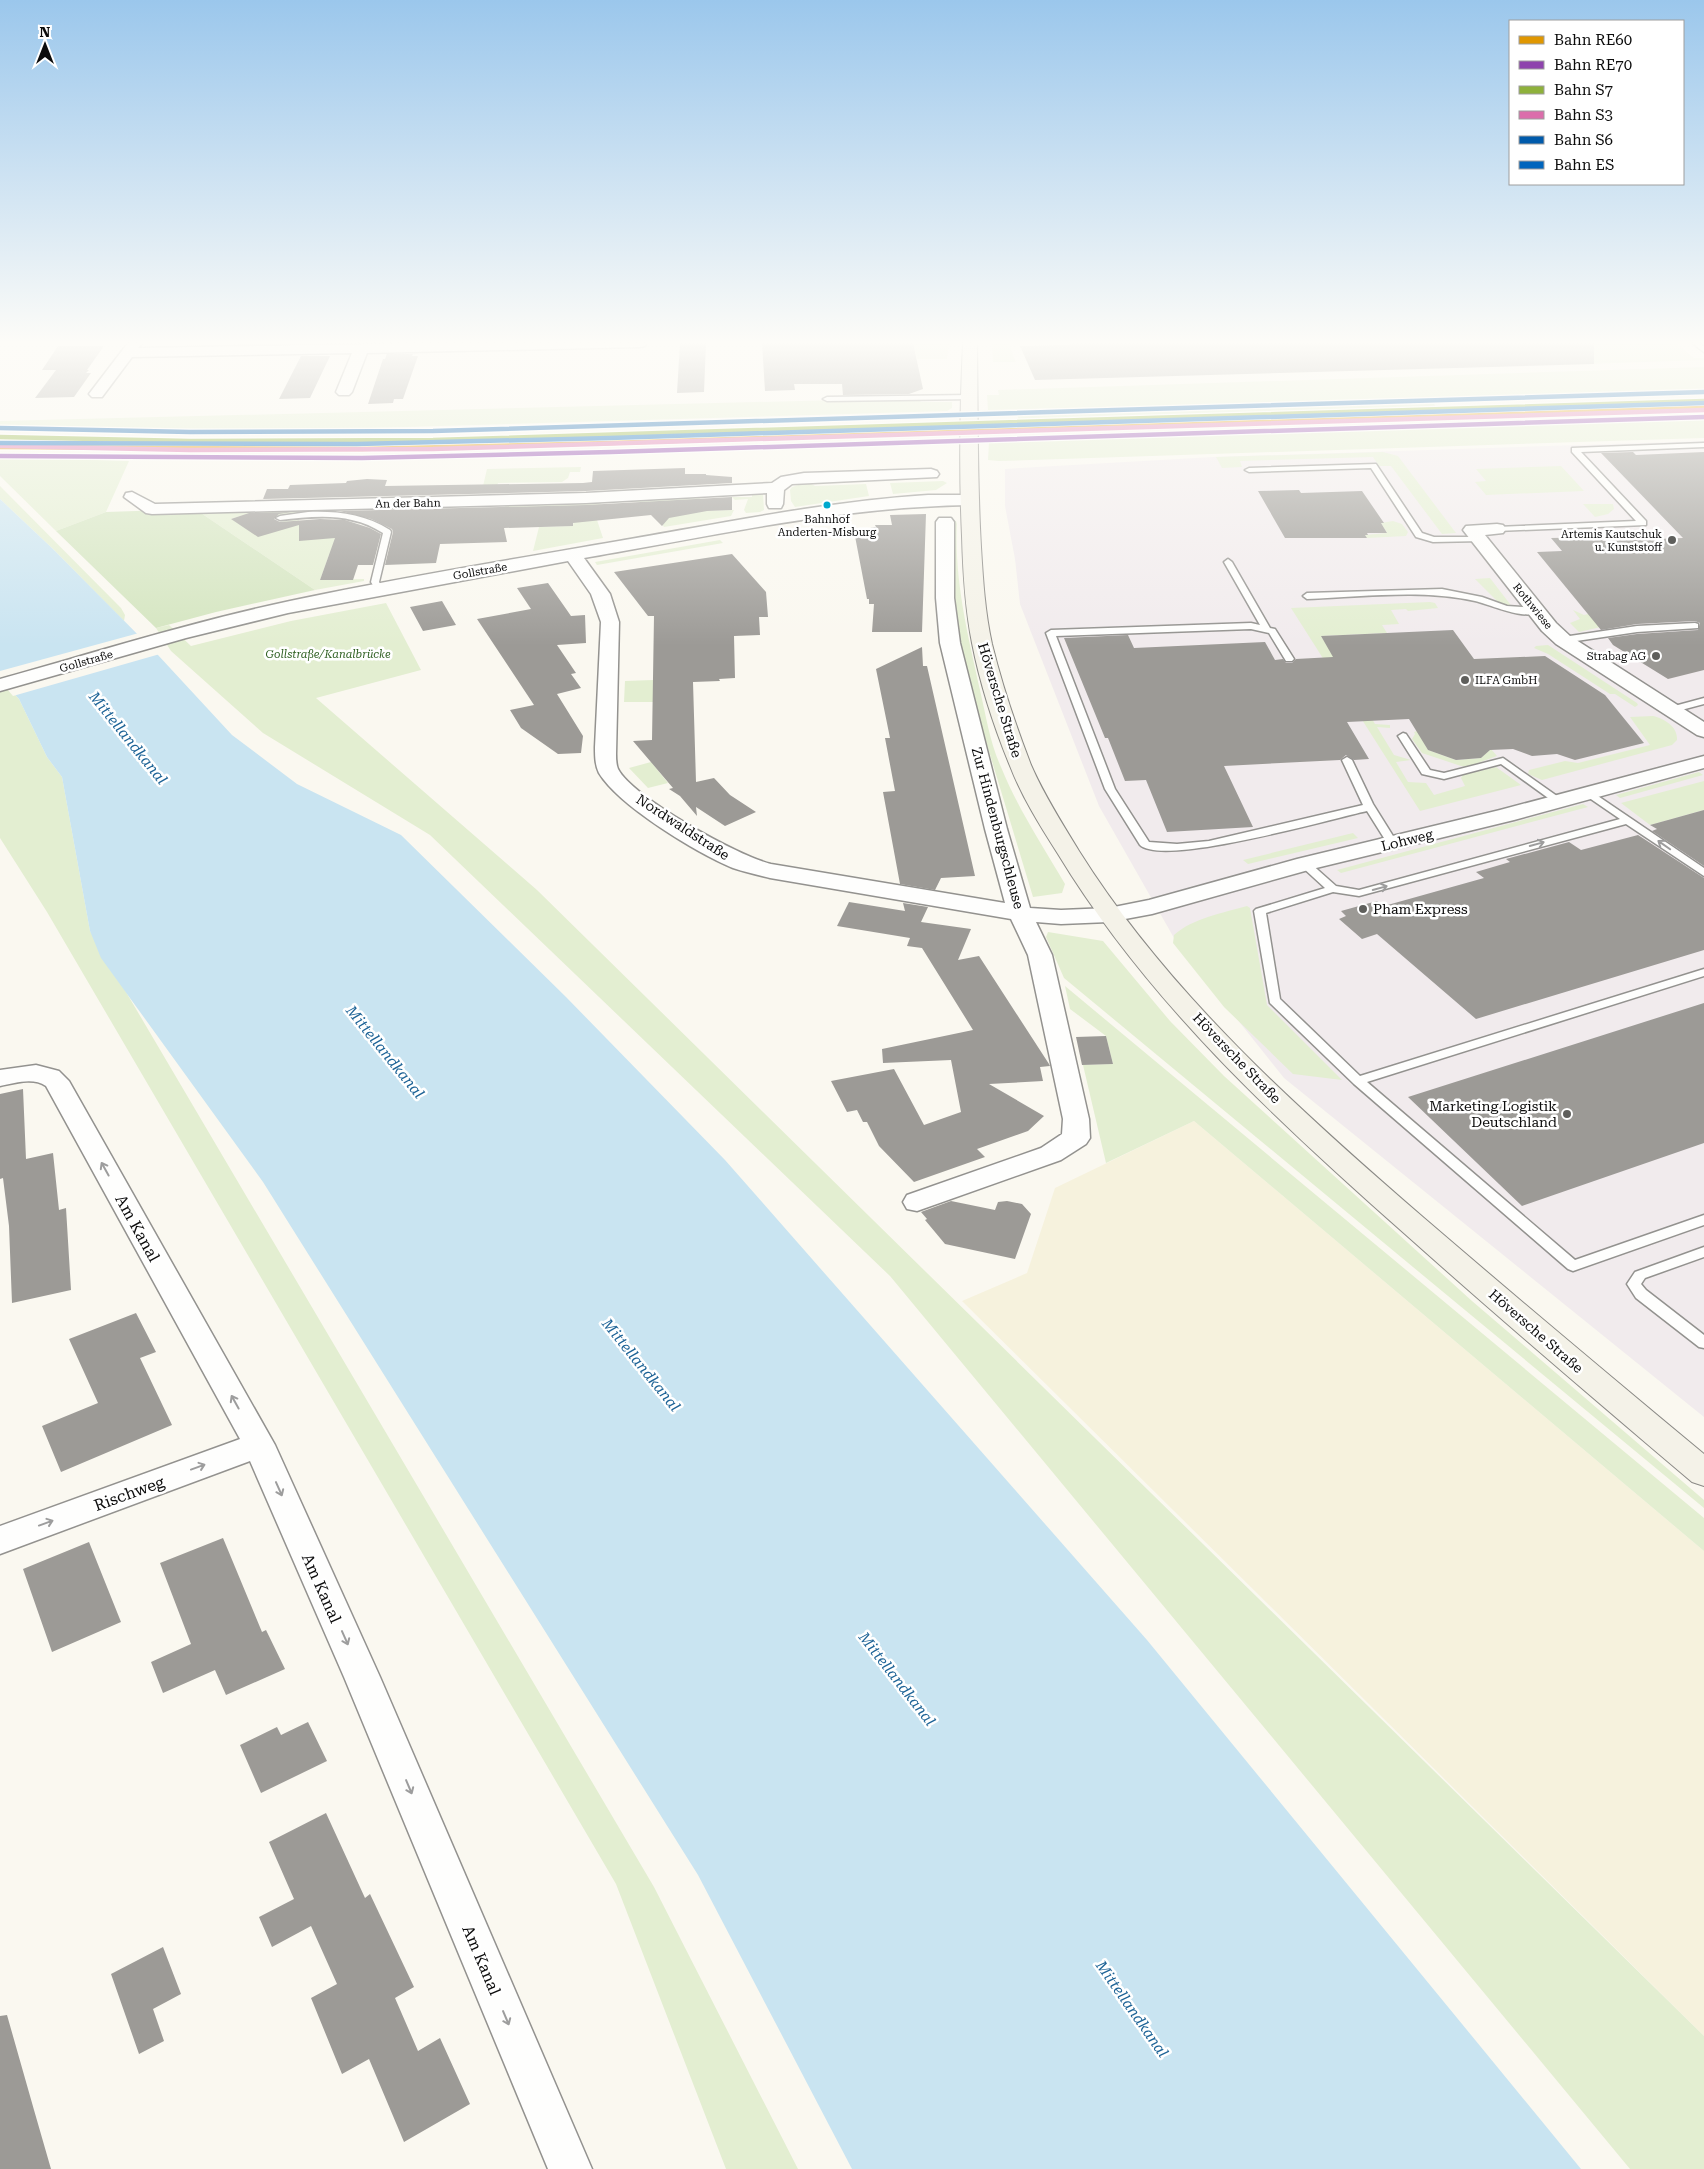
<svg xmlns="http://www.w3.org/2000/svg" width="1704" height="2169" font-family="'Roboto Serif',serif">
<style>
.industrial{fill:#f1ebed}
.farmland{fill:#f6f2dd}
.green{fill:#e3eed1}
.forest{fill:#d4e5c0}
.water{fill:#c9e4f1}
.pier{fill:#faf8f0}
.building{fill:#9c9a96}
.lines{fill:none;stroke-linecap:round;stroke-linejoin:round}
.lane-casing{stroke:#93928f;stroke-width:3}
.street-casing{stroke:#93928f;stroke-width:3}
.secondary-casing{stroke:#8a8985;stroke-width:2}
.lane{fill:#fefefd;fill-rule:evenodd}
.street{fill:#fefefd;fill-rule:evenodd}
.secondary{fill:#f4f2e8;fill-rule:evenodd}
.rail-1-casing{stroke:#fff;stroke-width:7}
.rail-2-casing{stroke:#fff;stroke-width:7}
.rail-3-casing{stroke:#fff;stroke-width:7}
.rail-4-casing{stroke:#fff;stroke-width:7}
.rail-5-casing{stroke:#fff;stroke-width:7}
.rail-6-casing{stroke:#fff;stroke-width:7}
.rail-1{stroke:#e09701;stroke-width:4.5}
.rail-2{stroke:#8e44ad;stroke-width:4.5}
.rail-3{stroke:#8eb13b;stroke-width:4.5}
.rail-4{stroke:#db6eab;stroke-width:4.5}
.rail-5{stroke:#005aab;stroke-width:4.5}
.rail-6{stroke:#0065bd;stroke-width:4.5}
.oneway{stroke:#9d9d9d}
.bus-dot{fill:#00a9ce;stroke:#fff;stroke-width:2}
.poi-dot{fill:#5f5f5c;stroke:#fff;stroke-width:2}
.labels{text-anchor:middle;stroke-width:5;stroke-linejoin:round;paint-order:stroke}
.far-street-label{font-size:11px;fill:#0c0c0c;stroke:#fff}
.far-bus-label{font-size:11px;fill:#0c0c0c;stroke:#fff}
.far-poi-label{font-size:11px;fill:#0c0c0c;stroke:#fff;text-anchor:end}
.far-park-label{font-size:11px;font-style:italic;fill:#2e5f21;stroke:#fff}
.street-label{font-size:14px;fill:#0c0c0c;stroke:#fff}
.poi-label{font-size:14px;fill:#0c0c0c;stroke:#fff;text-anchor:start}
.water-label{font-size:15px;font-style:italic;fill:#1d6396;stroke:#fff}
.near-street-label{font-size:16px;fill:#0c0c0c;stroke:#fff}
</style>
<rect width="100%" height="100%" fill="#faf8f0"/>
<path class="industrial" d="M1704 441V1417L1284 1078 1178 945 1099 806 1020 604 1015 559 1005 506V469L1213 457Z"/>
<path class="farmland" d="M1194 1121 1704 1551V2036L962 1301 1027 1273 1055 1188Z"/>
<path class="green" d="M913 343H949L947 359H917Z
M992 343H1008L1016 362H993Z
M1562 343H1676L1694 358H1704V360L1585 364Z
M1704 367V392L988 410 987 395H999L998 390Z
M917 398 921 402H952V408L947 411 237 432 0 429V421Z
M1434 404 1436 407 1019 421 1017 414Z
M1704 418V438L999 461 988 460 989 442Z
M1383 452 1398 456 1456 533 1442 534 1391 466H1379L1373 457 1240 461 1242 467 1222 468 1216 457Z
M0 457 129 461 106 512 56 531 0 476Z
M1561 466 1584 491 1486 495 1475 482 1486 481 1476 469Z
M581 467 580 472H570L568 478 562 482 498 483 497 486H483L487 469Z
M943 481 947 483 936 490 893 494 890 483Z
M808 482 815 486 866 484 869 496 795 507 791 501 790 490 792 487Z
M0 486 121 608 125 615 124 621 53 549 0 499Z
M763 494 764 510 760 512 746 513 744 510 748 499 735 500 732 497H752V495Z
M700 498 699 511 734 510 731 516 664 527 647 502H601L597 520 603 538 533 551 539 527 573 526 575 509 507 517 504 503Z
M1583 504H1613L1614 509 1608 514 1595 517Z
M312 507 309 512 271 517 260 510 231 519 278 522 299 519V540L348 527 340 555H329L320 580 364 579V581L315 590 195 509Z
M953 520 956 521 957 524C954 579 968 636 980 690 986 716 990 743 1001 767 1018 809 1043 846 1065 884L1062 893 1033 897 976 708 958 634 954 610Z
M1393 521 1402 524 1408 532 1406 536 1367 538 1365 535 1387 533 1381 523Z
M720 540 723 543 597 565 595 562Z
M1490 578 1513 608 1499 603 1475 579Z
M1430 602 1435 603 1438 608 1408 611 1406 609 1391 610 1399 624 1382 625 1387 633 1321 636 1375 724 1390 725V728L1377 727 1394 755 1411 760 1396 762 1408 782 1426 783 1434 795 1465 786 1461 778 1463 775 1496 767 1521 785 1420 811 1291 608Z
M386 603 421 670 316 698 537 890 1704 2036V2169H1630L890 1276 430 835 263 733 171 651 156 628 169 625 191 646 291 621Z
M1573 610 1584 615 1588 614 1614 624 1579 632 1570 623 1580 619Z
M1548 645 1637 703 1638 705 1635 707 1615 694H1610L1548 654 1534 648 1536 646Z
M0 678 19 699 47 757 62 777 90 931 654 1887 798 2169H726L616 1884 47 912 0 838Z
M653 680V702H624L625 681Z
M1653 716C1665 719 1678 727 1677 740L1672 745 1542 780 1528 774 1529 770 1565 761 1578 763 1650 745 1630 717Z
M1417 731 1428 750 1456 760 1481 758 1491 749 1497 756 1467 767 1461 766 1422 753 1412 739 1415 734 1414 732Z
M651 762 668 783 648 788 629 768Z
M1699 772 1703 775 1620 798 1616 795Z
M1704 781V810L1650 825 1621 803Z
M1583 804 1588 807 1341 873 1337 870Z
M1353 833 1358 838 1248 864 1243 860Z
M1247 906 1250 908 1267 1005 1342 1080 1293 1074 1224 1007 1173 943 1174 935C1193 918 1223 913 1247 906Z
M1048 932 1103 941 1170 1021 1224 1076 1472 1301 1704 1500V1508L1064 978 1046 937Z
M1065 986 1704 1518V1551L1194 1121 1106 1163 1083 1065 1113 1064 1106 1036 1070 1009Z"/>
<path class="forest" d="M195 509 315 590 216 612 156 628 56 531 106 512Z"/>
<path class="water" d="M0 499 53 549 158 655 232 735 297 784 401 835 566 997 725 1160 1147 1640 1581 2169H852L698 1875 263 1182 101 958 90 931 62 777 47 757 19 699 0 678Z"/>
<path class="pier" d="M139 633 160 654 13 696 0 681V671Z"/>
<path class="building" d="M680 343H706L704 392 677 393Z
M762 343H913L923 389 909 394 843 395 842 384H794L795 390 765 391Z
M1070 343H1594V364L1035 380 1020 346 1071 345Z
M58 346H104L87 370H89L86 373H91L74 397 35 398 56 370H42Z
M387 354H413L412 356H418L403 399H394L393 403 368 404 383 359H385Z
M301 356H330L310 398 279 399Z
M1633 452 1636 455 1704 452V670L1668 679 1613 645 1608 638 1637 634 1698 630 1700 623 1695 621 1637 624 1601 630 1537 552 1562 551 1551 538 1599 537 1603 541 1683 538 1601 453Z
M685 468V474H706V475L732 477V483L586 491 263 499 267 489H288L290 485 346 483 347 481 367 479 387 480 385 486 583 483 592 482 593 471Z
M1299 490 1301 493 1362 491 1384 523H1381L1387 533H1367L1368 535H1365L1367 538H1285L1258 491Z
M732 497V510L707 511 669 518 662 526 651 515 573 523V526L504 528 507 542 440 544 436 563 385 565 393 532 392 529 371 519 340 511 586 505Z
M293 512 279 514 274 519 280 522 320 519 345 520 370 528 381 534 373 565H358L353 580H320L335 538 299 541V525L258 537 231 519 249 513Z
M926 514 922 632H872L874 604H869V599H867L854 531 876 527 875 525H892L890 515Z
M732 554 766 592 768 617H759L760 635 734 636 735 678 719 679 720 681 693 682 696 782 714 778 730 795 756 812 725 826 696 807 697 816 680 796 669 789 673 788 633 741 652 740 654 616H648L614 572Z
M548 583 571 616 585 615 586 643 557 645 576 673 571 674 581 688 557 694 583 736 581 753 558 754 521 728 510 710 534 705 477 619 531 609 517 588Z
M442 601 456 625 423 631 410 607Z
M1453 630 1474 659 1545 656 1605 695 1644 743 1575 760 1557 754 1532 756 1513 749 1490 750 1481 758 1456 760 1428 750 1409 719 1347 722 1369 759 1354 760 1346 755 1340 760 1224 766 1253 827 1167 832 1146 780 1125 781 1108 738H1105L1064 638 1128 635 1134 648 1265 642 1275 660 1283 659 1286 663H1292L1296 659 1333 657 1321 636Z
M922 647 923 666H927L975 876 941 878 935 890 900 884 883 792 895 791 885 738H890L876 669Z
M1704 810V866L1652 831 1657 829 1650 825Z
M1638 835 1704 878V950L1476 1019 1377 934 1362 939 1339 919 1346 916 1341 911 1377 901 1384 906 1484 878 1476 872 1510 862 1506 859 1569 842 1581 850Z
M849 902 905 911 903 903 928 907 921 922 971 929 958 960 979 956 1049 1064 1050 1066 1040 1067 1043 1081 989 1084 1044 1116 1028 1131 977 1149 985 1157 914 1182 879 1146 867 1122H863L857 1110 847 1112 831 1081 894 1069 924 1125 961 1112 951 1060 883 1063 882 1049 973 1030 922 948 907 946 910 938 837 926Z
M1704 1003V1143L1522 1206 1408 1097Z
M1106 1036 1113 1064 1082 1065 1076 1037Z
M23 1089 26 1159 53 1153 59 1210 66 1208 71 1290 12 1303 9 1226 3 1178 0 1179V1094Z
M951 1201 995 1210 998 1202 1007 1201 1022 1204 1031 1214 1015 1259 945 1244 925 1220 927 1219 921 1212Z
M136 1313 156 1352 140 1358 172 1425 61 1472 42 1426 98 1403 69 1339Z
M223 1538 262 1632 266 1630 285 1669 226 1695 215 1670 163 1693 151 1662 191 1644 160 1563Z
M89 1542 121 1622 52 1652 23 1569Z
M308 1722 327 1761 261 1793 240 1745 277 1727 281 1735Z
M326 1813 365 1898 370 1894 414 1987 395 1998 418 2051 440 2038 470 2104 404 2142 369 2059 342 2074 311 1998 337 1984 311 1926 272 1947 259 1917 294 1899 269 1842Z
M163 1947 181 1994 153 2009 164 2041 139 2054 111 1974Z
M7 2015 34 2110 51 2169H0V2016Z"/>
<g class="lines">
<g class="lane-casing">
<path id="lane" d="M1692 343H1699L1704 347V352Z
M969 395 973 397 972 399 827 401 823 399 827 397Z
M1704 443V447L1581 452 1646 521V525L1497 531 1493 529 1497 527 1636 521 1572 452V448Z
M1376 464 1422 533 1434 537H1482V541L1433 542 1416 537 1371 468 1249 472 1245 470 1249 468Z
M308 512C338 511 364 514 390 530L391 532 379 582 384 590 383 592H377L371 582 383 533C350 512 316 516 280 520L276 518 280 516Z
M1228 559 1232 562 1270 628 1275 629 1294 659 1292 661H1286L1269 633 1251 629 1056 636 1115 789 1149 842 1177 844 1209 841 1363 805 1342 760 1347 757 1352 760 1373 804 1398 844 1397 846H1389L1367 811C1331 819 1163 867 1140 845L1105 789 1046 633 1051 630 1251 623 1260 625 1224 562Z
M1442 589 1482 597 1507 606 1536 608 1540 611C1527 622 1489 604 1475 601 1422 589 1361 597 1307 599L1303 596 1307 593Z
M1695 623 1698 624V628L1637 632 1563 643 1558 640 1563 637 1637 626Z
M1704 698V704L1670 713 1665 710 1667 708Z
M1403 733 1406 734 1430 770 1444 773 1503 758 1564 801 1563 803H1555L1501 764 1444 779 1422 774 1398 736Z
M1589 790 1704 868V876L1626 824 1359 896 1333 892 1266 913 1280 999 1360 1076 1704 969V976L1367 1082 1575 1260 1704 1215V1225L1573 1271 1568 1269 1354 1084 1270 1003 1254 911 1256 909 1325 888 1301 866 1300 864 1301 862H1309L1336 886 1359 890 1620 819 1585 795 1584 793Z
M1704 1247V1257L1645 1278 1641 1284 1646 1290 1704 1335V1348L1699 1347 1636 1298 1627 1284 1635 1272Z"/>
</g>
<g class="street-casing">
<path id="street" d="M128 343H142L138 348 434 343H647L645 346 640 347 367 353 352 392 349 395H339L336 392 352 353 132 357 102 397H92L89 394Z
M931 469 937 471 939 474 937 477 792 484 784 490 783 504 781 508H769L767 504V493L586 503 152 514 146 513 124 497 126 493 132 492 155 504 586 493 772 483 781 477 804 473Z
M928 495H969L975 496 977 500 975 504 969 505C839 507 712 536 584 558L610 594 619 622 616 754C616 759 616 764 618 769 633 798 738 856 771 864L1005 903 985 829 940 643 936 598V522L939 518H951L954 522V598L960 643 1007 829 1030 908 1061 910 1109 908 1149 900 1297 859 1500 810 1704 756V768L1514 820 1312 869 1152 914 1109 922 1061 924 1036 922 1052 955 1089 1119 1090 1138 1086 1144 1061 1160 917 1211 907 1209 903 1202 907 1195 1041 1148 1062 1134 1063 1119 1028 955 1011 919 770 878C758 875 745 872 733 868 697 853 619 806 599 773 595 765 595 756 595 747L601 622 591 594 568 561 288 613 186 638 0 691V679C96 652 192 622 290 601 397 578 505 561 613 542 718 524 822 502 928 495Z
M1497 524 1503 525 1506 529 1503 533 1485 535 1556 623 1570 636 1704 722V737L1697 735 1556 644 1542 631 1463 530 1466 526Z
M36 1065 59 1071 69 1081 275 1445 380 1677 592 2169H548L344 1677 250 1461 0 1554V1526L240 1439 46 1086C33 1077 15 1083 0 1086V1070Z"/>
</g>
<g class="secondary-casing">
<path id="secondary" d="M963 343H977C978 411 977 479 981 547 983 580 985 612 992 644 1002 685 1016 726 1031 765 1044 795 1062 823 1079 851 1168 993 1298 1109 1424 1218 1517 1298 1610 1376 1704 1454V1486L1692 1482C1595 1400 1499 1318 1405 1234 1277 1121 1147 1001 1058 854 1040 826 1022 797 1010 766 994 727 980 684 972 643 965 608 963 572 962 536 959 472 960 407 963 343Z"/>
</g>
<use href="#lane" class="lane"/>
<use href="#street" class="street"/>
<use href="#secondary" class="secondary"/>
<g class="rail-1-casing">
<path id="rail-1" d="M0 447 362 449 611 443 1704 408"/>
</g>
<g class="rail-2-casing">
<path id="rail-2" d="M0 456 362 458 611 452 1704 417"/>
</g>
<g class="rail-3-casing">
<path id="rail-3" d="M0 437 190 441 433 440 1704 401"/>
</g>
<g class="rail-4-casing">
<path id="rail-4" d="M0 446 190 450 433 449 1704 410"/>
</g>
<g class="rail-5-casing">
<path id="rail-5" d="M0 428 190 432 433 431 1704 392"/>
</g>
<g class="rail-6-casing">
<path id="rail-6" d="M0 443 357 444 610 438 1704 403"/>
</g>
<use href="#rail-1" class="rail-1"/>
<use href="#rail-2" class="rail-2"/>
<use href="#rail-3" class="rail-3"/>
<use href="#rail-4" class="rail-4"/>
<use href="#rail-5" class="rail-5"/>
<use href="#rail-6" class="rail-6"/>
</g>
<defs><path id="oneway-shaft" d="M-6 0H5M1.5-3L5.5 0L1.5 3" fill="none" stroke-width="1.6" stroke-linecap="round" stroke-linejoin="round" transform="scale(1.25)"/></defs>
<g class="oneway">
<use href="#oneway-shaft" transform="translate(1537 844) rotate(-15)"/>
<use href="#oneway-shaft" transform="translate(1664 845) rotate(-145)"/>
<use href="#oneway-shaft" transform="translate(1380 888) rotate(-15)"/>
<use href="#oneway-shaft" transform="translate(105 1169) rotate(-119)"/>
<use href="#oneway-shaft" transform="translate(235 1402) rotate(-119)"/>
<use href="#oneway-shaft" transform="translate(198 1467) rotate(-20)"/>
<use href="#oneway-shaft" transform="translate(279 1489) rotate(66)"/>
<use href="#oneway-shaft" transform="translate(46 1523) rotate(-20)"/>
<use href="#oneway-shaft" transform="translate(345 1638) rotate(66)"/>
<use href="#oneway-shaft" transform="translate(409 1787) rotate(67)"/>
<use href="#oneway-shaft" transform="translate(506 2018) rotate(67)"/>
</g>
<linearGradient id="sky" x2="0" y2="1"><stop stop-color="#9bc7ec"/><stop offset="0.53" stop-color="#fdfcf8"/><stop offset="1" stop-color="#fdfcf8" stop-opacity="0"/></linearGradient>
<rect width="1704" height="646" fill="url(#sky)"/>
<circle class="bus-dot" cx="827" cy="505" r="4.5"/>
<g class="poi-dot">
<circle cx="1672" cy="540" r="5"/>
<circle cx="1656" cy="656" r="5"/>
<circle cx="1465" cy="680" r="5"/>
<circle cx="1363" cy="909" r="5"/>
<circle cx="1567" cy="1114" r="5"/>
</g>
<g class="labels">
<g class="far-street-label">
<text transform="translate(408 503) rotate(-1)" y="4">An der Bahn</text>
<text transform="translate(480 571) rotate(-10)" y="4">Gollstraße</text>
<text transform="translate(1533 606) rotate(51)" y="4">Rothwiese</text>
<text transform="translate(86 661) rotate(-16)" y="4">Gollstraße</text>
</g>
<g class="far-bus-label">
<text x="827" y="523">Bahnhof<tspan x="827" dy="13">Anderten-Misburg</tspan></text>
</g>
<g class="far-poi-label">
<text x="1662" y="538">Artemis Kautschuk<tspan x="1662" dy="13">u. Kunststoff</tspan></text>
<text x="1646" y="660">Strabag AG</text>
<text x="1475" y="684" text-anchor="start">ILFA GmbH</text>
</g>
<g class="far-park-label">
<text x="328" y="658">Gollstraße/Kanalbrücke</text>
</g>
<g class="street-label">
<text transform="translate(1000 700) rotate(73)" y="5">Höversche Straße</text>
<text transform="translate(683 827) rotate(33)" y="5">Nordwaldstraße</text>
<text transform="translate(998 828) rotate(75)" y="5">Zur Hindenburgschleuse</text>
<text transform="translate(1407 840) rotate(-14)" y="5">Lohweg</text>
<text transform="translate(1237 1058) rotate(46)" y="5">Höversche Straße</text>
<text transform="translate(1536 1331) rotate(41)" y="5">Höversche Straße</text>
</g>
<g class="poi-label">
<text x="1373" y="914">Pham Express</text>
<text x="1557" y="1111" text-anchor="end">Marketing Logistik<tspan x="1557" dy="16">Deutschland</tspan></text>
</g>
<g class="water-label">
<text transform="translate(128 738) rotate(51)" y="5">Mittellandkanal</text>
<text transform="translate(385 1052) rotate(51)" y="5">Mittellandkanal</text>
<text transform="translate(641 1365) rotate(51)" y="5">Mittellandkanal</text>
<text transform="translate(897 1679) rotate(52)" y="5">Mittellandkanal</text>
<text transform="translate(1132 2009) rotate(55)" y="5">Mittellandkanal</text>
</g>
<g class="near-street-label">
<text transform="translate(138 1228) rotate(61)" y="6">Am Kanal</text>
<text transform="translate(129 1493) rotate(-20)" y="6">Rischweg</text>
<text transform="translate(322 1588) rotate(66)" y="6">Am Kanal</text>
<text transform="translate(482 1960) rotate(67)" y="6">Am Kanal</text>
</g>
</g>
<rect x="1509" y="20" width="175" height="165" fill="#ffffff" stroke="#9e9e9e"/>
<rect x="1519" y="36" width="25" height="8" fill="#e09701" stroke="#9e9e9e"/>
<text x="1554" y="45" font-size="15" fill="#0c0c0c">Bahn RE60</text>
<rect x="1519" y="61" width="25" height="8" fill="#8e44ad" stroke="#9e9e9e"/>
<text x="1554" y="70" font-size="15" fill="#0c0c0c">Bahn RE70</text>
<rect x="1519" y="86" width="25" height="8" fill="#8eb13b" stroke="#9e9e9e"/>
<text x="1554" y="95" font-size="15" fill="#0c0c0c">Bahn S7</text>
<rect x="1519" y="111" width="25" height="8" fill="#db6eab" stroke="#9e9e9e"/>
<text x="1554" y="120" font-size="15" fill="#0c0c0c">Bahn S3</text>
<rect x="1519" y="136" width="25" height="8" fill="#005aab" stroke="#9e9e9e"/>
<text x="1554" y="145" font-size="15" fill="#0c0c0c">Bahn S6</text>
<rect x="1519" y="161" width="25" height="8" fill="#0065bd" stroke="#9e9e9e"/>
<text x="1554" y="170" font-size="15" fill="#0c0c0c">Bahn ES</text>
<g transform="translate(45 45)" stroke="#ffffff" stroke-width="4" paint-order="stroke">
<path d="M0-4L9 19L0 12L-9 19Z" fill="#0c0c0c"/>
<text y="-8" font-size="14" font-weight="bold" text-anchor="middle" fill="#0c0c0c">N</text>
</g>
</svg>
